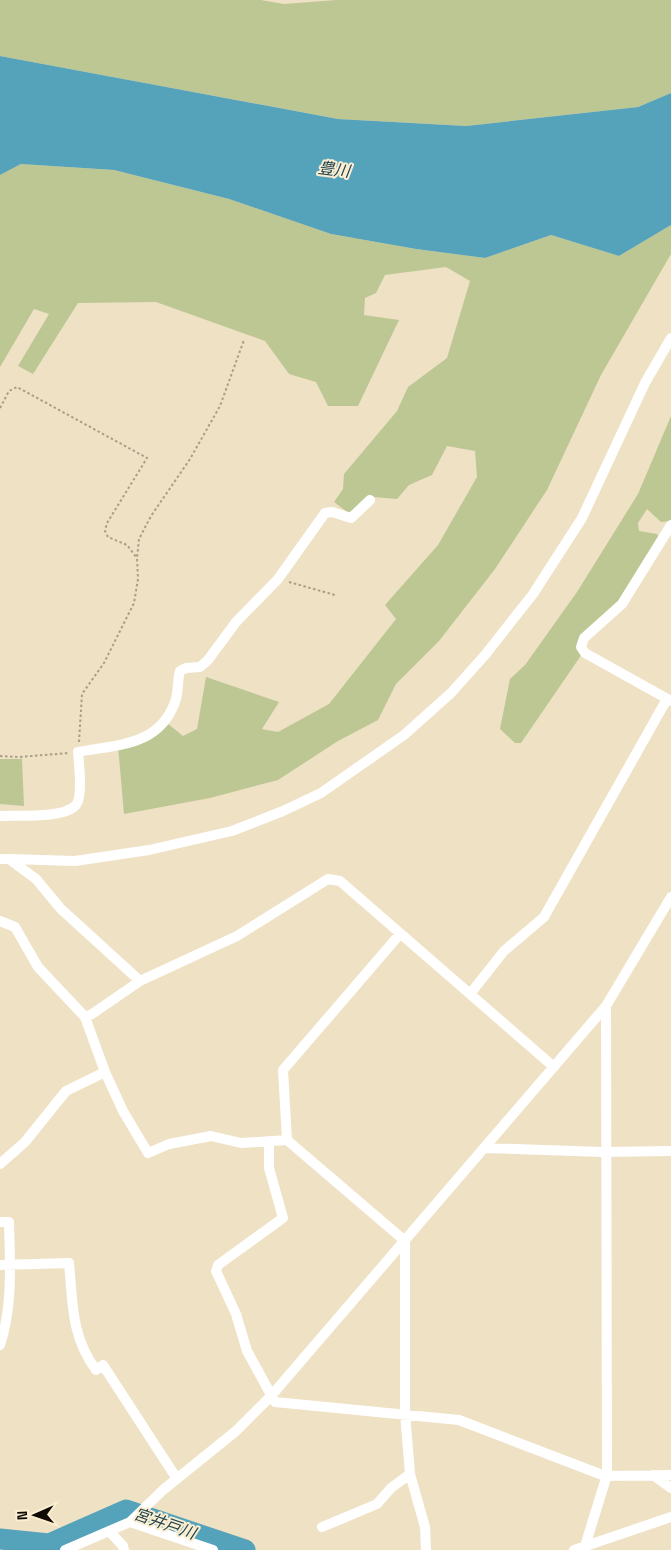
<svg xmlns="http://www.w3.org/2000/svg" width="671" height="1550" font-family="'Space Grotesk','Noto Sans JP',sans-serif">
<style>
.green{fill:#bdc794}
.water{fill:#55a3bb}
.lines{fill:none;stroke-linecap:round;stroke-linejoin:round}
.river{stroke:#55a3bb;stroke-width:21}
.path{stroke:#a99e87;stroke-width:2;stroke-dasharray:2.5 2.5;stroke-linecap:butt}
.street{stroke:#fff;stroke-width:10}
.labels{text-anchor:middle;stroke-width:4;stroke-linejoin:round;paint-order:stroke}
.water-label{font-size:16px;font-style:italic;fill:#20444f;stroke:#fceed1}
</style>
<rect width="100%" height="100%" fill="#efe1c4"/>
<path class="green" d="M0 0H261L284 4 336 0H671V93L638 107 466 126 338 119 0 56Z
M21 164 114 170 229 199 331 234 416 249 485 258 551 235 619 256 671 225V254L601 375 547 490 495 569 439 641 396 684 378 720 338 741 278 780 210 798 124 814 118 746C140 747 153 740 167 723L183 736 197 729 206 677 279 702 262 729 278 732 329 704 396 619 385 605 438 545 477 477 475 451 447 446 432 475 409 485 397 499 373 497 350 514 334 502 343 489 344 474 397 411 408 387 447 358 470 281 446 267 385 275 376 293 365 298 364 315 399 320 358 406H328L316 382 289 374 265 341 156 302 78 303 33 374 18 366 49 314 34 309 0 367V175Z
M671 416V521L661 522 647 509 638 523 639 531 657 534 660 539 621 603 592 630 582 654 521 743H515L500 729 510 679 525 665 577 592 638 494Z
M0 759H22L24 806 0 804Z"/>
<path class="water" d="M0 56 338 119 466 126 638 107 671 93V225L619 256 551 235 485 258 416 249 331 234 229 199 114 170 21 164 0 175Z"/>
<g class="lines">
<path class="river" d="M0 1539 49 1544 126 1510 245 1550"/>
<path class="path" d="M0 408 9 391 17 387 147 458 107 523 105 531 108 537 127 545 137 558
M289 582 335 595
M79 742 82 694 104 663 134 603 138 579 137 558 139 539 151 516 190 459 220 406 244 340
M0 756 19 757 69 753"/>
<path class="street" d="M671 525 622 604 584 638 581 647 585 653 671 701
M0 816C17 815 64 819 76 805 83 797 79 764 78 752 119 744 159 746 175 702 179 692 177 681 180 671L186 668 200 667 208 660 236 622 278 579 325 513 332 512 351 518 370 500
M0 859H9L36 879 61 909 140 981
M9 859 75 861 149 850 232 831 283 811 321 793 404 735 451 693 485 655 533 594 582 518 645 383 671 338
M0 921 15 927 38 967 85 1017 105 1072 123 1111 148 1153 169 1144 211 1136 241 1143 287 1140
M400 934 283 1070 287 1140 405 1241V1413L410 1474 425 1527 426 1550
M470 994 504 951 544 917 667 699
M85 1017 92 1014 140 981 237 936 328 879 340 881 554 1067
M269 1141V1168L283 1218 218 1265 216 1271 236 1314 247 1351 275 1402 459 1420 605 1476 671 1475
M485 1148 602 1152 671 1151
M0 1164 25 1142 66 1091 105 1072
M0 1222H9C10 1262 13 1306 0 1345
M0 1265 69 1263C73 1304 71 1336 96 1370L103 1365 177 1479
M653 1475 671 1488
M130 1522 213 1550
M322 1527 377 1504 391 1488 410 1474
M110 1532 123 1546 124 1550
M585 1546 607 1475 606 1006
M65 1550 130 1522 163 1490 236 1431 271 1396 606 1006 671 897
M574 1550 671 1517"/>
</g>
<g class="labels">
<g class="water-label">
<text transform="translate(334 169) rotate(7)" y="6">豊川</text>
<text transform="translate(165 1523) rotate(19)" y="6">宮井戸川</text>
</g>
</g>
<g transform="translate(35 1515) rotate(268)" stroke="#fceed1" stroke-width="4" paint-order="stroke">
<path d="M0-4L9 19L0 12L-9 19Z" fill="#100b03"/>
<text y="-8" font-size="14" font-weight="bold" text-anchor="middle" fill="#100b03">N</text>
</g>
</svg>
